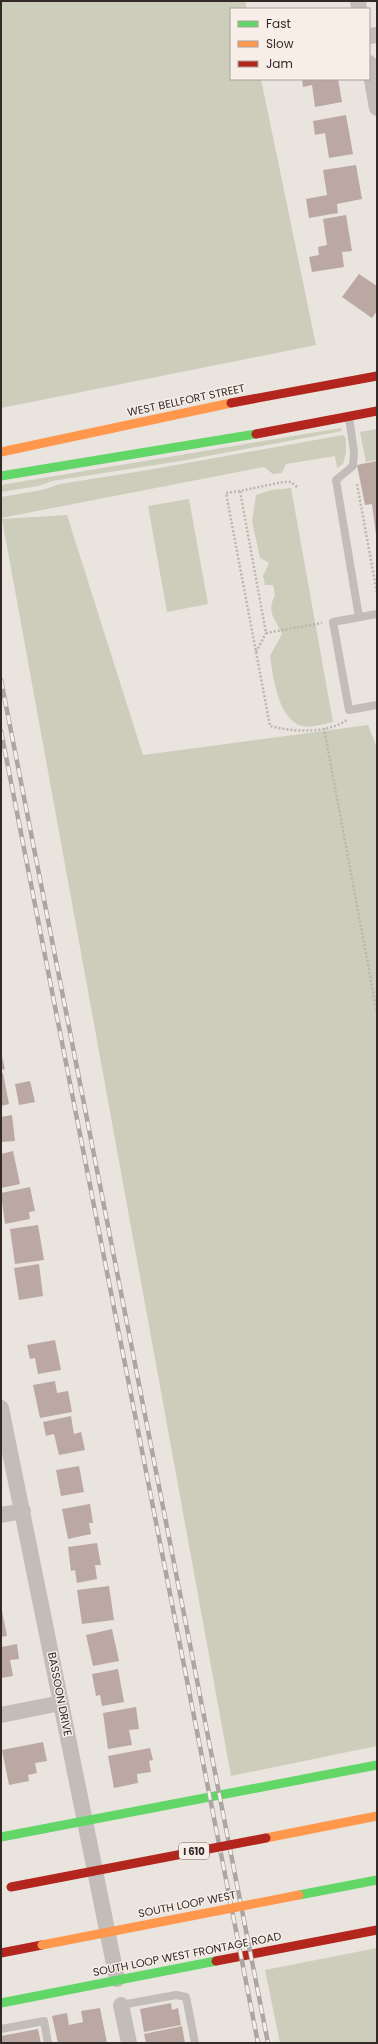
<svg xmlns="http://www.w3.org/2000/svg" width="378" height="2044" font-family="Poppins,sans-serif">
<style>
.green{fill:#cccdbb}
.building{fill:#bca8a2}
.lines{fill:none;stroke-linecap:round;stroke-linejoin:round}
.path{stroke:#bcb5b1;stroke-width:2.5;stroke-dasharray:2 2;stroke-linecap:butt}
.lane{stroke:#c3bdb9;stroke-width:8}
.street{stroke:#c3bdb9;stroke-width:16}
.fast{stroke:#63d668;stroke-width:9}
.slow{stroke:#ff974d;stroke-width:9}
.jam{stroke:#b3261e;stroke-width:9}
.rail-casing{stroke:#aba6a3;stroke-width:4.5}
.rail{stroke:#f7eee7;stroke-width:3;stroke-dasharray:9;stroke-linecap:butt}
.fast-bridge{stroke:#63d668;stroke-width:9}
.slow-bridge{stroke:#ff974d;stroke-width:9}
.jam-bridge{stroke:#b3261e;stroke-width:9}
.labels{text-anchor:middle;stroke-width:3;stroke-linejoin:round;paint-order:stroke}
.shield{fill:#f7eee7;stroke:#6e6561;stroke-width:1}
.shield-label{font-size:10px;font-weight:bold;fill:#332a28}
.street-label{font-size:11px;fill:#332a28;stroke:#f7eee7}
</style>
<rect width="100%" height="100%" fill="#eae4df"/>
<path class="green" d="M1 1H245L247 9H231V79H261L316 345 1 408Z
M341 428 342 431 181 461 52 481 38 486 2 492 1 485Z
M377 429V460L366 462 360 432Z
M343 435 346 438V453L343 464 337 468 335 456 286 464 282 473 273 474 264 467 1 518V497L42 490 60 484 148 470Z
M291 488 333 722C324 724 311 728 302 726 278 720 273 676 270 656L282 634C275 617 266 613 275 595L273 585H265L263 576 269 563 260 558 252 521 256 495 271 490Z
M189 499 208 604 167 612 148 506Z
M67 515 143 755 368 725 377 748V1746L231 1776 2 519Z
M377 1948V2043H280L265 1970Z"/>
<path class="building" d="M302 79H338L342 102 315 107 312 85 303 87Z
M346 115 353 154 329 158 325 133 315 135 313 121Z
M356 165 362 199 337 204 338 213 309 218 306 199 327 195 323 170Z
M346 215 352 251 342 252 344 267 312 272 309 257 319 255 318 247 327 245 323 219Z
M359 274 377 286V311L372 318 342 297Z
M377 461V535H376L372 504 365 505 357 465Z
M1 1052 5 1069 1 1070Z
M1 1073H3L9 1104 1 1106Z
M30 1081 35 1102 19 1105 15 1084Z
M12 1115 15 1141 1 1142V1117Z
M13 1151 20 1184 1 1188V1154Z
M30 1187 35 1211 29 1212 30 1219 5 1224 1 1193Z
M38 1225 44 1260 15 1264 10 1229Z
M39 1264 43 1296 19 1300 14 1268Z
M55 1340 61 1370 38 1374 35 1358 30 1359 27 1345Z
M55 1381 57 1393 68 1391 72 1412 40 1418 33 1385Z
M71 1416 74 1434 81 1432 85 1450 59 1455 54 1434 46 1436 43 1422Z
M79 1466 84 1492 61 1496 56 1470Z
M90 1504 93 1523H89L91 1534 68 1539 62 1509Z
M97 1543 101 1565H95L97 1579 77 1583 75 1570 71 1571 68 1547Z
M109 1586 114 1620 82 1624 77 1590Z
M1 1606 7 1636 1 1637Z
M112 1629 119 1661 93 1666 86 1635Z
M17 1644 19 1659 10 1660 13 1676 1 1678V1647Z
M118 1669 124 1702 102 1706 100 1695 96 1696 92 1674Z
M136 1707 139 1729 129 1730 132 1745 108 1749 103 1713Z
M43 1742 47 1761 35 1763 37 1773 28 1775 29 1781 9 1785 2 1750Z
M150 1748 153 1760 149 1761 151 1772 137 1774 138 1783 114 1788 108 1756Z
M171 2003 172 2010 178 2008 181 2025 144 2032 140 2009Z
M100 2008 107 2043H58L52 2016 67 2013 69 2025 83 2022 81 2011Z
M182 2026 185 2043H146L144 2034Z
M38 2029 41 2043H1V2036Z"/>
<g class="lines">
<path class="path" d="M357 484 377 593
M297 487 291 482H283L240 491 266 633 322 623
M240 491 226 493 270 726C293 732 326 734 347 720
M256 652 266 633
M324 728 377 1013"/>
<path class="lane" d="M349 417 354 452 353 466 336 480 359 617
M377 614 333 622 349 710 377 705
M121 2005 176 1995 186 1997 195 2043
M1 2029 44 2021 48 2043"/>
<path class="street" d="M358 1 359 9
M369 36 377 35
M369 63 377 108
M1 1408 117 1979
M1 1515 23 1511
M1 1715 61 1703
M121 2005 129 2043"/>
<path class="fast" d="M1 476 256 434
M1 1837 377 1765
M1 2003 216 1961"/>
<path class="slow" d="M1 452 231 403"/>
<path class="jam" d="M231 403 377 376
M256 434 377 411
M1 1953 42 1945
M216 1961 377 1930"/>
<g class="rail-casing">
<path id="rail" d="M1 680 268 2043
M1 731 258 2043"/>
</g>
<use href="#rail" class="rail"/>
<path class="fast-bridge" d="M299 1895 377 1880"/>
<path class="slow-bridge" d="M266 1838 377 1816
M42 1945 299 1895"/>
<path class="jam-bridge" d="M11 1887 266 1838"/>
</g>
<g class="labels">
<rect class="shield" x="179" y="1843" width="30" height="16" rx="3"/>
<g class="shield-label">
<text x="194" y="1855">I 610</text>
</g>
<g class="street-label">
<text transform="translate(186 400) rotate(-12)" y="4">WEST BELLFORT STREET</text>
<text transform="translate(60 1694) rotate(79)" y="4">BASSOON DRIVE</text>
<text transform="translate(187 1904) rotate(-11)" y="4">SOUTH LOOP WEST</text>
<text transform="translate(187 1954) rotate(-11)" y="4">SOUTH LOOP WEST FRONTAGE ROAD</text>
</g>
</g>
<rect width="378" height="2044" fill="none" stroke="#332a28" stroke-width="4"/>
<rect x="230" y="8" width="140" height="72" fill="#f7eee7" stroke="#a9a09b"/>
<rect x="238" y="21" width="20" height="6" fill="#63d668" stroke="#a9a09b"/>
<text x="266" y="28" font-size="12" fill="#332a28">Fast</text>
<rect x="238" y="41" width="20" height="6" fill="#ff974d" stroke="#a9a09b"/>
<text x="266" y="48" font-size="12" fill="#332a28">Slow</text>
<rect x="238" y="61" width="20" height="6" fill="#b3261e" stroke="#a9a09b"/>
<text x="266" y="68" font-size="12" fill="#332a28">Jam</text>
</svg>
